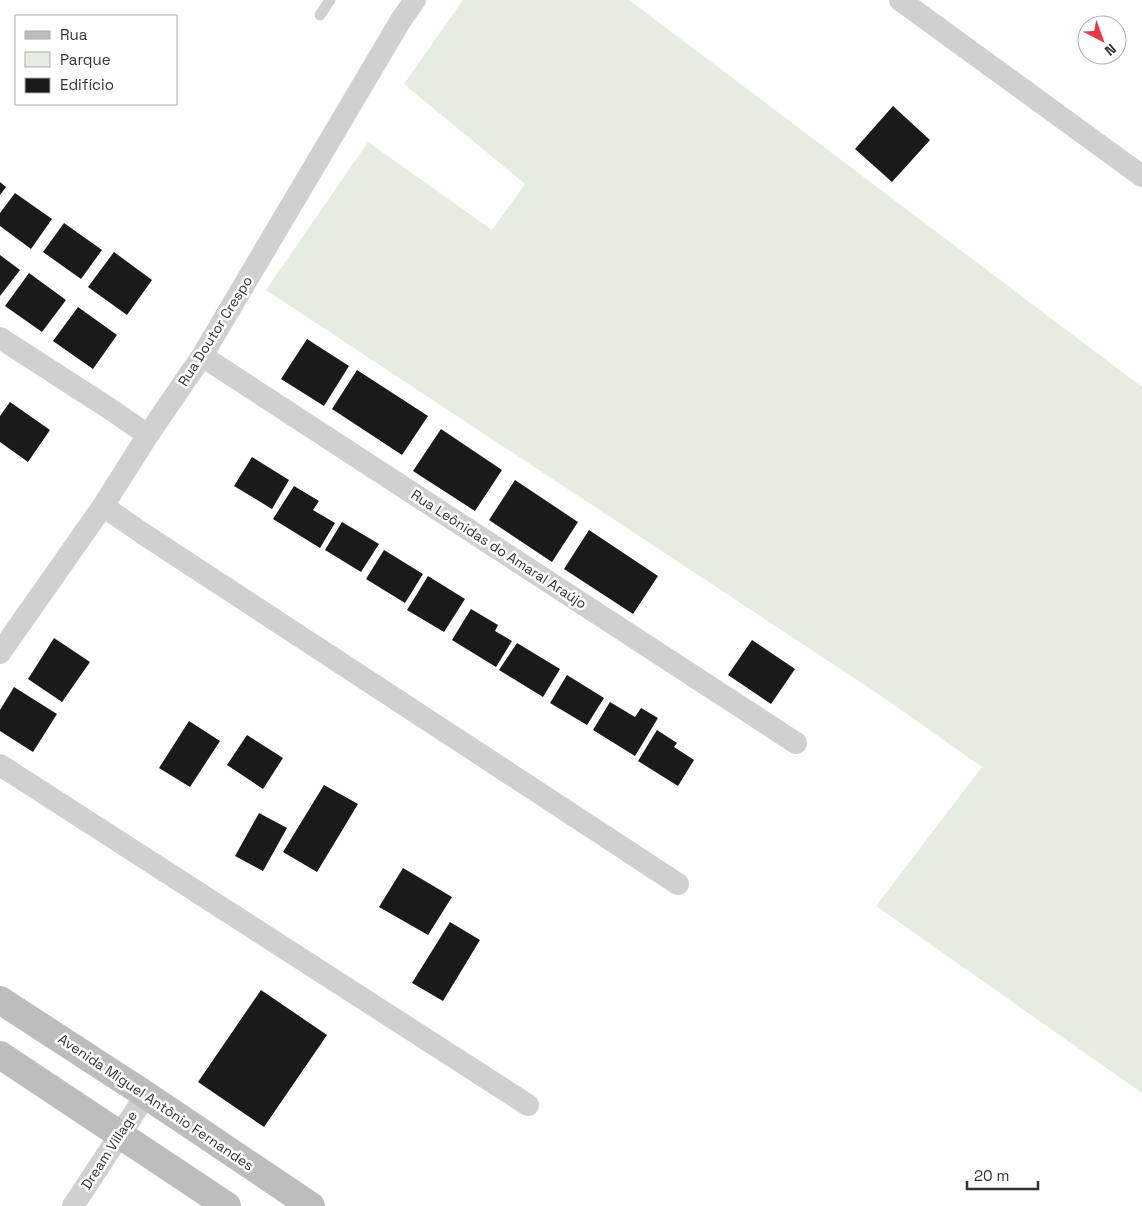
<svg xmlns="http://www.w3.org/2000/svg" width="1142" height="1206" font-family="'Space Grotesk',sans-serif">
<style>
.green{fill:#e6ecdf}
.building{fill:#1a1a1a}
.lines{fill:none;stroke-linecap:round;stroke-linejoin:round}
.lane{stroke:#d0d0d0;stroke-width:11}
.street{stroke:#d0d0d0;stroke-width:22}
.secondary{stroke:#bdbdbd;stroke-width:28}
.labels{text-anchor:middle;stroke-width:5;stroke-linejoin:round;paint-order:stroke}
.street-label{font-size:14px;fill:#333;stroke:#fff}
</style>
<rect width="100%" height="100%" fill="#fff"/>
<path class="green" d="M463 0H629L1142 387V1093L876 906 982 767 877 693 266 290 368 142 492 230 525 184 404 84Z"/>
<path class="building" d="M893 106 930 140 892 182 855 149Z
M0 182 6 187 0 195Z
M15 193 52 219 31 249 0 226V213Z
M64 223 102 250 81 279 43 252Z
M114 252 152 280 127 315 88 287Z
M0 255 20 270 0 296Z
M29 273 66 300 42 332 5 306Z
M78 307 117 335 93 369 53 341Z
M307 339 349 366 324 406 281 379Z
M357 370 428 416 402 455 332 409Z
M10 402 50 430 28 462 0 442V416Z
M441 429 502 470 475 511 413 471Z
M252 457 289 480 272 509 234 486Z
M515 480 578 522 552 562 489 520Z
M294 486 319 501 313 510 335 523 320 548 273 519Z
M342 522 379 544 361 572 325 550Z
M589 530 658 576 633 614 564 569Z
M384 550 423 574 405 603 366 579Z
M428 576 465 599 444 632 407 610Z
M471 609 498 625 495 631 512 641 496 667 452 640Z
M54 638 90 662 62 702 28 679Z
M752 640 795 669 771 704 728 675Z
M517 643 560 669 543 697 499 670Z
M567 675 604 698 587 725 550 703Z
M14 687 57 714 33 752 0 731V710Z
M610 702 635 717 641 708 658 718 635 756 593 730Z
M189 721 220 741 190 787 159 768Z
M657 730 677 743 674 747 694 760 678 786 638 761Z
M247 735 283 758 263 789 227 765Z
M324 785 358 804 317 872 283 852Z
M259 813 287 828 263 871 235 856Z
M403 868 452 897 428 935 379 907Z
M450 922 480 940 443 1001 412 983Z
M261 990 327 1035 264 1127 198 1082Z"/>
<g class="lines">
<path class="lane" d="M320 15 330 0"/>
<path class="street" d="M900 0 1142 176
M0 338 107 407 148 435
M202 356 796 743
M103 506 142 533 678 884
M0 653 103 506 148 435 202 356 401 20 415 0
M0 765 528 1105
M73 1206 146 1095"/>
<path class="secondary" d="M0 1000 146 1095 311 1206
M0 1055 227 1206"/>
</g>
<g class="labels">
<g class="street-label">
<text transform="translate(215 331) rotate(-58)" y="5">Rua Doutor Crespo</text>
<text transform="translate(499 549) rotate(33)" y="5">Rua Leônidas do Amaral Araújo</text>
<text transform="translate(156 1102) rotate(34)" y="5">Avenida Miguel Antônio Fernandes</text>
<text transform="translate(109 1150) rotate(-57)" y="5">Dream Village</text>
</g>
</g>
<rect x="15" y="15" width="162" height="90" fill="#ffffff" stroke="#adadad"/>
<rect x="25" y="31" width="25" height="8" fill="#bdbdbd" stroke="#adadad"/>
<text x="60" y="40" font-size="15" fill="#333333">Rua</text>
<rect x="25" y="52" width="25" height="15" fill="#e6ecdf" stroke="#adadad"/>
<text x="60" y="65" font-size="15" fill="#333333">Parque</text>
<rect x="25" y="78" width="25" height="15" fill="#1a1a1a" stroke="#adadad"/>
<text x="60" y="90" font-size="15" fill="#333333">Edifício</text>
<g transform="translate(1102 40) rotate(139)"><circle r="24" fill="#ffffff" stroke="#adadad"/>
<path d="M0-4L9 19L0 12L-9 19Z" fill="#e63946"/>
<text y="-8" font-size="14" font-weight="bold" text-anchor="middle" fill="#333333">N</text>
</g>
<path d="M967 1181v8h71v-8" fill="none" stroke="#333333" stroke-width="2.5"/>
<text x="974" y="1181" font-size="15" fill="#333333" stroke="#ffffff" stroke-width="4" paint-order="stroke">20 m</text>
</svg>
